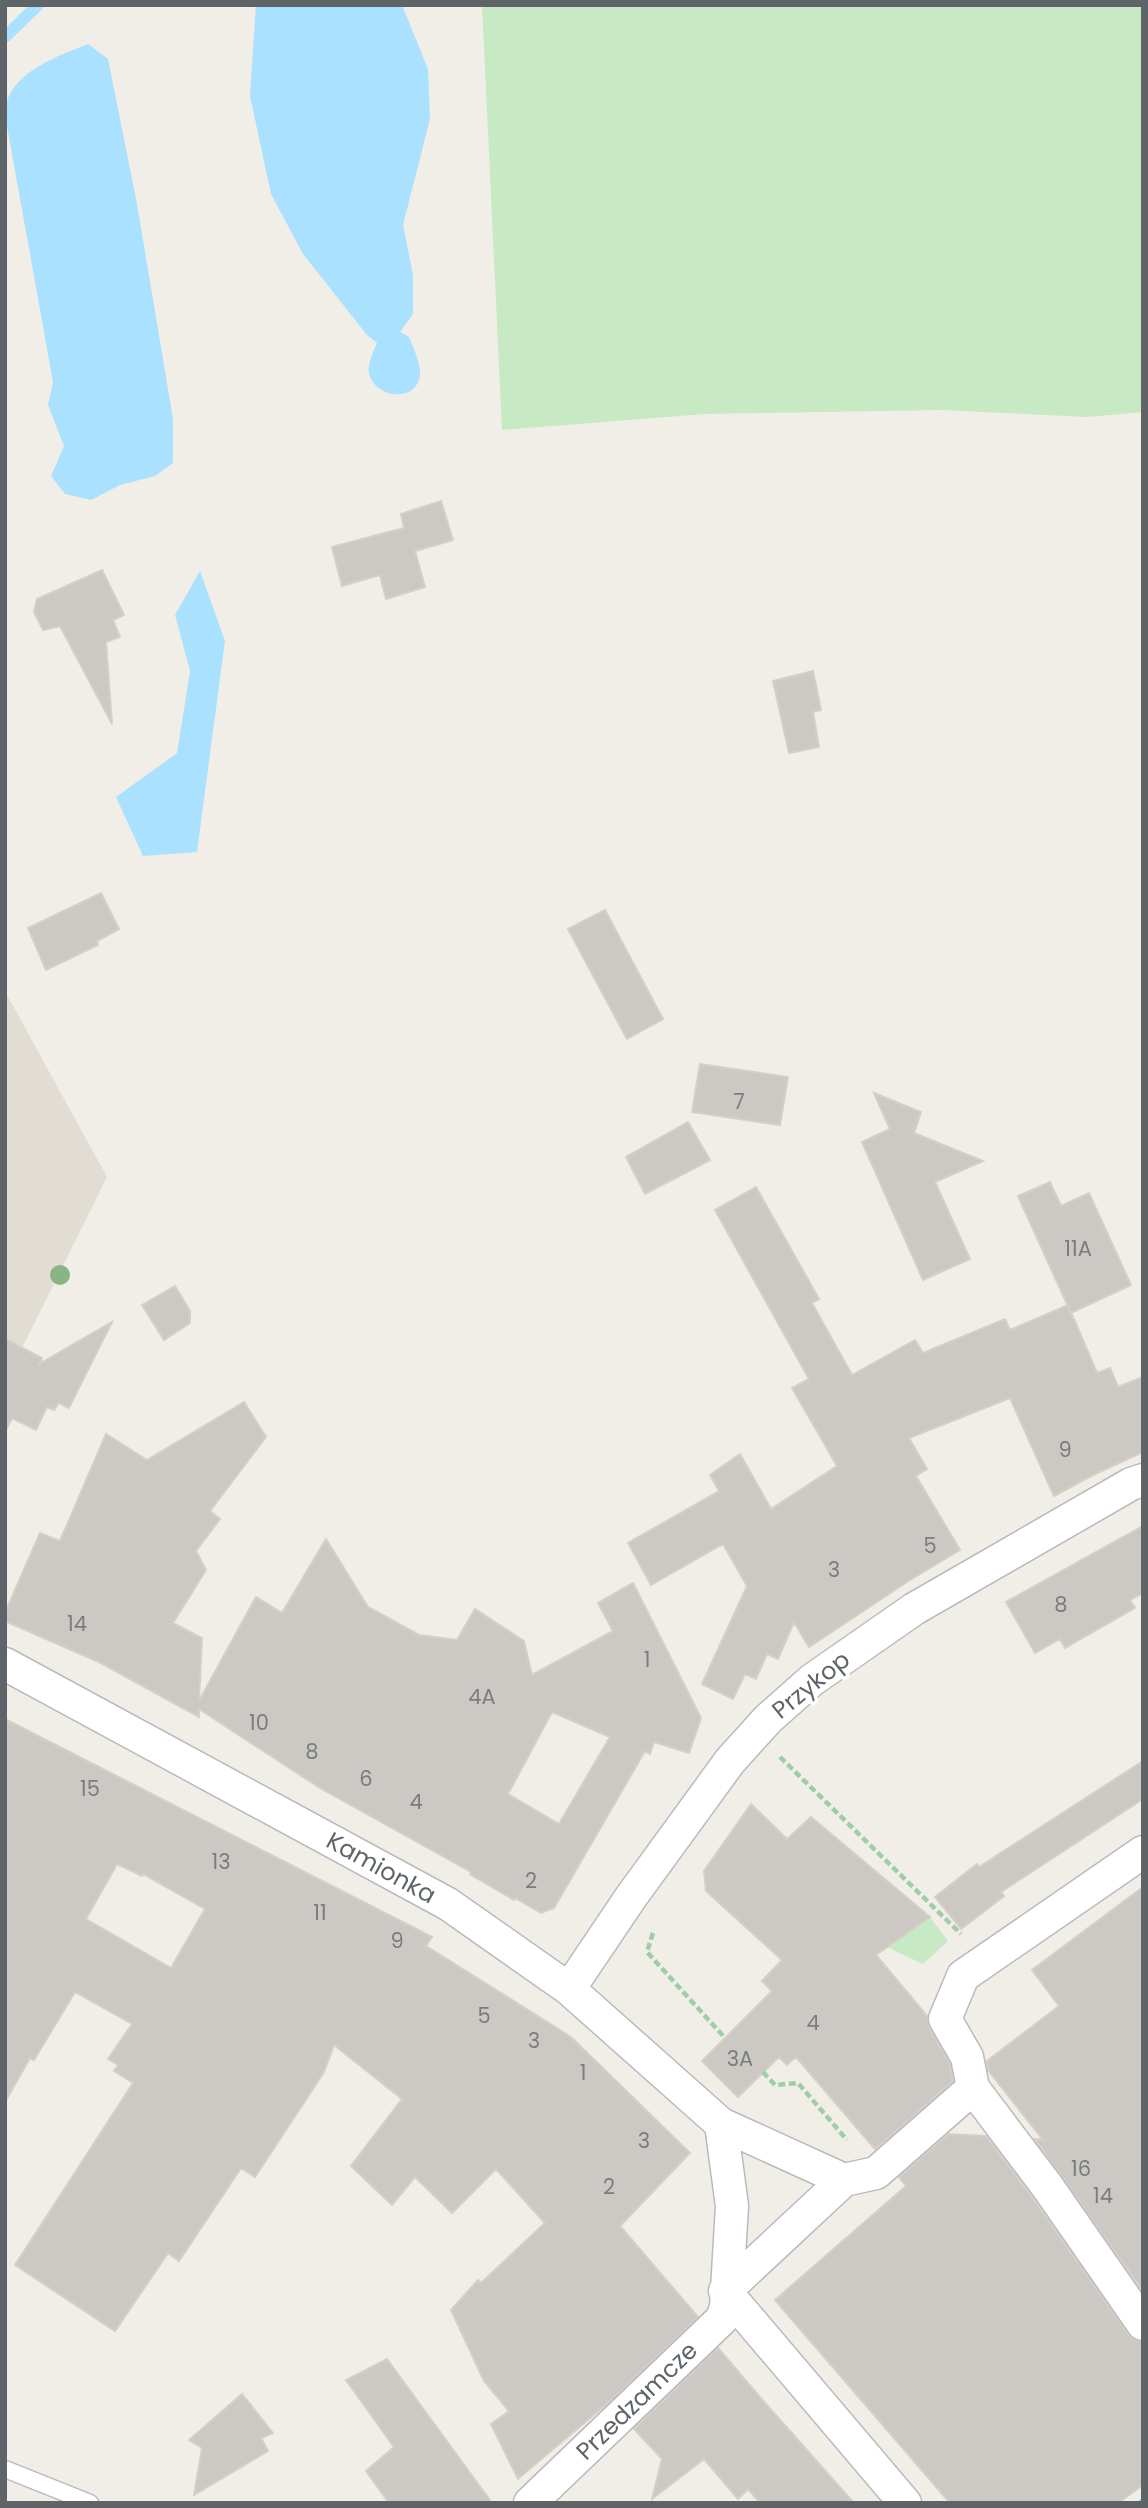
<svg xmlns="http://www.w3.org/2000/svg" width="1148" height="2508" font-family="Poppins,sans-serif">
<style>
.education{fill:#e1ddd5}
.green{fill:#c7e9c3}
.water{fill:#aae1ff}
.lines{fill:none;stroke-linecap:round;stroke-linejoin:round}
.stream{stroke:#aae1ff;stroke-width:12}
.building{fill:#ccc9c4;stroke:#d6cfc5;stroke-width:2;fill-rule:evenodd}
.lane-casing{stroke:#b7babe;stroke-width:19}
.street-casing{stroke:#b7babe;stroke-width:35}
.path{stroke:#9dcea6;stroke-width:4.5;stroke-dasharray:7 3.5;stroke-linecap:butt}
.lane{stroke:#fff;stroke-width:16}
.street{stroke:#fff;stroke-width:32}
.tree{fill:#89b483}
.labels{text-anchor:middle;stroke-width:7;stroke-linejoin:round;paint-order:stroke}
.number-label{font-size:21px;fill:#7a7d7f}
.street-label{font-size:24px;fill:#5e6468;stroke:#fff}
</style>
<rect width="100%" height="100%" fill="#f1eee7"/>
<path class="education" d="M7 995 107 1177 22 1348 5 1339V996Z"/>
<path class="green" d="M482 5H1143V412L1087 417 942 410 705 414 502 430Z
M930 1917 948 1941 923 1964 887 1947Z"/>
<path class="water" d="M256 5H402L428 69 430 119 403 225 413 275V314L400 332 409 337C413 347 421 364 420 374 418 403 376 399 369 374 367 365 373 352 377 343L367 335 303 254 271 194 250 96Z
M88 44 108 59 137 204 173 419V463L155 476 120 485 91 500 65 494 51 476 64 446 48 405 53 382 5 115C5 74 56 57 88 44Z
M200 571 225 641 197 852 143 856 116 797 177 753 190 671 175 615Z"/>
<g class="lines">
<path class="stream" d="M5 37 38 5"/>
</g>
<path class="building" d="M441 501 453 540 415 551 425 587 386 599 380 575 342 586 332 547 404 528 401 514Z
M102 570 124 615 113 620 120 637 106 642 112 724 60 626 43 630 34 612 37 599Z
M813 671 821 710 813 712 819 747 789 753 773 681Z
M101 893 119 929 97 941 98 945 46 970 28 928Z
M605 910 663 1019 627 1039 568 929Z
M700 1064 788 1077 780 1125 692 1112Z
M874 1093 921 1112 914 1133 983 1161 935 1182 970 1259 923 1280 862 1142 890 1129Z
M688 1122 710 1160 645 1194 626 1157Z
M1050 1182 1061 1206 1089 1193 1131 1285 1071 1313 1018 1196Z
M756 1187 819 1299 812 1303 852 1375 915 1340 923 1353 1005 1319 1010 1330 1068 1305 1097 1373 1110 1368 1118 1387 1143 1377V1452L1093 1475 1054 1496 1010 1398 909 1438 927 1469 916 1476 960 1550 910 1580 809 1647 794 1622 778 1659 767 1654 756 1679 745 1674 733 1699 702 1684 747 1586 723 1544 651 1585 628 1543 719 1491 710 1475 740 1454 771 1509 837 1466 792 1388 809 1379 715 1210Z
M175 1286 190 1311V1323L164 1340 142 1305Z
M112 1322 69 1408 59 1403 54 1410 47 1407 36 1430 12 1418 5 1432V1339L42 1358 39 1364Z
M244 1402 266 1437 210 1511 220 1519 196 1551 206 1570 173 1623 202 1638 199 1701 256 1597 282 1613 326 1539 368 1607 419 1635 457 1640 475 1609 524 1641 532 1675 613 1631 598 1603 633 1583 701 1718 689 1753 654 1742 650 1754 645 1751 554 1908 541 1913 515 1898 514 1900 470 1874 471 1872 320 1788 199 1709V1717L101 1663 5 1621V1613L40 1533 60 1541 106 1434 147 1460ZM552 1712 610 1737 559 1824 508 1794Z
M1143 1526V1593L1130 1600 1135 1608 1065 1648 1060 1639 1035 1653 1006 1602Z
M5 1719 432 1937 426 1946 571 2037 690 2153 620 2226 698 2317 609 2402 518 2479 491 2424 509 2411 484 2381 451 2310 478 2280 481 2283 545 2223 496 2169 452 2213 415 2177 392 2205 351 2166 402 2099 334 2045 324 2072 255 2177 241 2168 179 2261 168 2253 115 2331 15 2265 133 2083 114 2071 118 2065 108 2059 132 2024 75 1992 34 2060 30 2058 5 2102ZM117 1864 142 1876 143 1874 205 1909 171 1968 86 1919Z
M1143 1761V1799L1001 1892 1004 1896 961 1929 935 1897 977 1864 979 1867Z
M751 1804 787 1839 811 1817 930 1917 876 1955 927 2016 929 2028 950 2064 953 2081 875 2149 796 2057 787 2065 779 2057 738 2097 702 2061 772 1991 762 1981 782 1960 706 1891 704 1871Z
M1143 1887V2291L1035 2139 1043 2140 988 2070 987 2061 1059 2006 1032 1970Z
M949 2134 986 2136 1032 2197 1128 2334 1135 2340 1143 2342V2485L1118 2503H950L775 2300 906 2186 899 2177Z
M718 2348 766 2404 854 2503H760L748 2489 738 2499 704 2459 652 2499 662 2459 634 2429Z
M387 2359 465 2466 492 2503H389L366 2471 394 2447 346 2380Z
M242 2394 273 2433 261 2438 268 2451 194 2495 202 2448 189 2440Z"/>
<g class="lines">
<g class="lane-casing">
<path id="lane" d="M5 2469 90 2503"/>
</g>
<g class="street-casing">
<path id="street" d="M5 1664 448 1904 569 1989 721 2124 844 2180
M1143 1852 963 1976 945 2019 967 2057 973 2088 1047 2186 1143 2324
M569 1989 631 1897 730 1761 768 1719 812 1680 914 1609 1131 1484 1143 1480
M725 2291 844 2180 876 2173 973 2088
M725 2291 905 2503
M530 2503 722 2319 726 2307 732 2206 721 2124"/>
</g>
<path class="path" d="M780 1757 961 1934
M653 1933 647 1952 725 2038
M763 2072 775 2085 798 2083 847 2140
M1139 2503 1143 2500"/>
<use href="#lane" class="lane"/>
<use href="#street" class="street"/>
</g>
<circle class="tree" cx="60" cy="1275" r="10"/>
<g class="labels">
<g class="number-label">
<text x="739" y="1109">7</text>
<text x="1078" y="1256">11A</text>
<text x="1065" y="1457">9</text>
<text x="930" y="1553">5</text>
<text x="834" y="1577">3</text>
<text x="1061" y="1612">8</text>
<text x="77" y="1631">14</text>
<text x="647" y="1667">1</text>
<text x="482" y="1704">4A</text>
<text x="259" y="1730">10</text>
<text x="312" y="1759">8</text>
<text x="366" y="1786">6</text>
<text x="90" y="1796">15</text>
<text x="416" y="1809">4</text>
<text x="221" y="1869">13</text>
<text x="531" y="1888">2</text>
<text x="320" y="1920">11</text>
<text x="397" y="1948">9</text>
<text x="484" y="2023">5</text>
<text x="813" y="2030">4</text>
<text x="534" y="2048">3</text>
<text x="740" y="2066">3A</text>
<text x="583" y="2080">1</text>
<text x="644" y="2148">3</text>
<text x="1081" y="2176">16</text>
<text x="609" y="2194">2</text>
<text x="1103" y="2203">14</text>
</g>
<g class="street-label">
<text transform="translate(811 1685) rotate(-39)" y="8">Przykop</text>
<text transform="translate(381 1868) rotate(29)" y="8">Kamionka</text>
<text transform="translate(637 2401) rotate(-44)" y="8">Przedzamcze</text>
</g>
</g>
<rect width="1148" height="2508" fill="none" stroke="#5e6468" stroke-width="14"/>
</svg>
